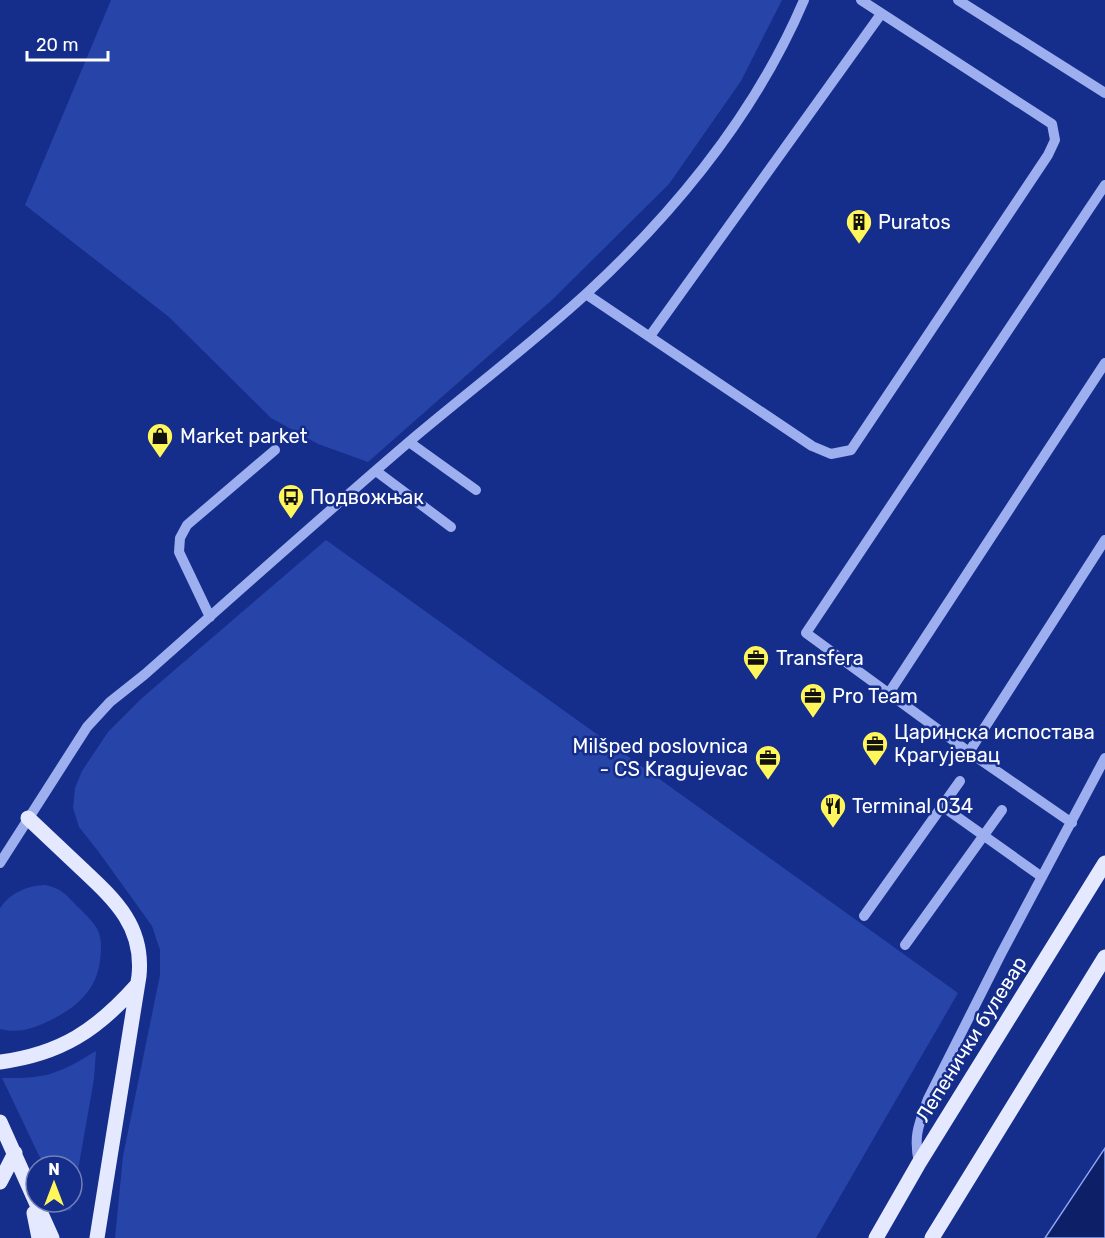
<svg xmlns="http://www.w3.org/2000/svg" width="1105" height="1238" font-family="Rubik,sans-serif">
<style>
.green{fill:#2744a9}
.water{fill:#0d1f67;stroke:#8fa6f2;stroke-width:1.5}
.lines{fill:none;stroke-linecap:round;stroke-linejoin:round}
.minor{stroke:#9dafef;stroke-width:10}
.major{stroke:#e5e9ff;stroke-width:15}
.labels{text-anchor:middle;stroke-width:5;stroke-linejoin:round;paint-order:stroke}
.poi-label{font-size:20px;fill:#fff;stroke:#152d8b;text-anchor:start}
.street-label{font-size:20px;fill:#fff;stroke:#152d8b}
</style>
<rect width="100%" height="100%" fill="#152d8b"/>
<path class="green" d="M111 0H782L741 81 669 184 552 300 368 462 318 444 271 418 169 317 25 205Z
M326 540 958 993 816 1238H115L123 1156 160 975V950L152 926 98 851 79 827 73 808 75 788 82 771 108 732 142 698Z
M45 885C63 889 66 895 79 908 86 915 95 923 99 933 102 941 101 952 100 961 96 990 78 1006 53 1019 34 1028 21 1034 0 1029V908C11 892 27 886 45 885Z
M96 1051 94 1079 71 1210 65 1211 61 1202H72V1166H44L2 1078C46 1079 58 1074 96 1051Z"/>
<path class="water" d="M1105 1148V1238H1045Z"/>
<g class="lines">
<path class="minor" d="M958 0 1105 93
M586 294 812 446 831 454 851 450 1048 155 1055 140 1052 124 861 0
M650 336 881 14
M409 442 476 490
M376 471 451 527
M210 617 179 552 180 538 187 525 275 450
M889 693 1105 363
M969 752 1105 540
M942 806 1042 877
M1072 823 969 752 806 633 1105 185
M0 863 87 727 110 702 144 675C232 597 320 518 410 441 468 392 530 345 586 294 676 211 756 113 804 0
M864 916 960 781
M905 945 1002 810
M919 1163C913 1136 919 1124 928 1099L1001 954 1105 758"/>
<path class="major" d="M28 818C46 835 64 852 82 869 115 900 144 926 139 976L97 1238
M0 1062C61 1054 97 1030 137 985
M0 1122 52 1238
M0 1182 15 1153
M34 1213 39 1238
M876 1238 919 1163 1105 863
M932 1238 1105 957"/>
</g>
<defs>
<g id="building-pin" transform="scale(1.35)"><path d="M0 17L-7.5 6A9.5 9.5 0 1 1 7.5 6Z" fill="#fff65b" stroke="#152d8b"/><path d="M-4-6H4V6H1V3H-1V6H-4ZM-2.5-4.3h1.7v1.8h-1.7ZM.8-4.3h1.7v1.8H.8ZM-2.5-1h1.7V.8h-1.7ZM.8-1h1.7V.8H.8Z" fill="#111"/></g>
<g id="shop-pin" transform="scale(1.35)"><path d="M0 17L-7.5 6A9.5 9.5 0 1 1 7.5 6Z" fill="#fff65b" stroke="#152d8b"/><path d="M-5-2.5h2.3a2.7 3.5 0 0 1 5.4 0H5L5.5 6h-11ZM-1.5-2.5h3a1.5 2.3 0 0 0-3 0Z" fill="#111"/></g>
<g id="bus-pin" transform="scale(1.35)"><path d="M0 17L-7.5 6A9.5 9.5 0 1 1 7.5 6Z" fill="#fff65b" stroke="#152d8b"/><path d="M-5-6H5V4H4V6H2V4H-2V6H-4V4H-5ZM-3.5-4V0h7V-4ZM-3.5 1.2v1.5H-2V1.2ZM2 1.2v1.5H3.5V1.2Z" fill="#111"/></g>
<g id="office-pin" transform="scale(1.35)"><path d="M0 17L-7.5 6A9.5 9.5 0 1 1 7.5 6Z" fill="#fff65b" stroke="#152d8b"/><path d="M-6-3h4V-5.5h4V-3h4V5H-6ZM-1-4.5V-3h2v-1.5ZM-6 0V1H6V0Z" fill="#111"/></g>
<g id="restaurant-pin" transform="scale(1.35)"><path d="M0 17L-7.5 6A9.5 9.5 0 1 1 7.5 6Z" fill="#fff65b" stroke="#152d8b"/><path d="M-5-6h1v4h1v-4h1v4h1v-4h1v5L-1.5 .5V6h-2V.5L-5-1ZM5-6V6H3V1.5H1.5Q1.5-4 5-6Z" fill="#111"/></g>
</defs>
<g fill-rule="evenodd">
<use href="#building-pin" x="859" y="222"/>
<use href="#shop-pin" x="160" y="436"/>
<use href="#bus-pin" x="291" y="497"/>
<use href="#office-pin" x="756" y="658"/>
<use href="#office-pin" x="813" y="696"/>
<use href="#office-pin" x="875" y="744"/>
<use href="#office-pin" x="768" y="758"/>
<use href="#restaurant-pin" x="833" y="806"/>
</g>
<g class="labels">
<g class="poi-label">
<text x="878" y="229">Puratos</text>
<text x="180" y="443">Market parket</text>
<text x="310" y="504">Подвожњак</text>
<text x="776" y="665">Transfera</text>
<text x="832" y="703">Pro Team</text>
<text x="894" y="739">Царинска испостава<tspan x="894" dy="23">Крагујевац</tspan></text>
<text x="748" y="753" text-anchor="end">Milšped poslovnica<tspan x="748" dy="23">- CS Kragujevac</tspan></text>
<text x="852" y="813">Terminal 034</text>
</g>
<g class="street-label">
<text transform="translate(971 1039) rotate(-58)" y="7">Лепенички булевар</text>
</g>
</g>
<g transform="translate(54 1184)"><circle r="28" fill="#152d8b" stroke="#7381b9" stroke-width="1.5"/>
<path d="M0-4.5L10 22L0 15L-10 22Z" fill="#fff65b"/>
<text y="-9" font-size="16" font-weight="bold" text-anchor="middle" fill="#ffffff">N</text>
</g>
<path d="M27 51v9h81v-9" fill="none" stroke="#ffffff" stroke-width="3"/>
<text x="36" y="51" font-size="18" fill="#ffffff" stroke="#152d8b" stroke-width="4.5" paint-order="stroke">20 m</text>
</svg>
